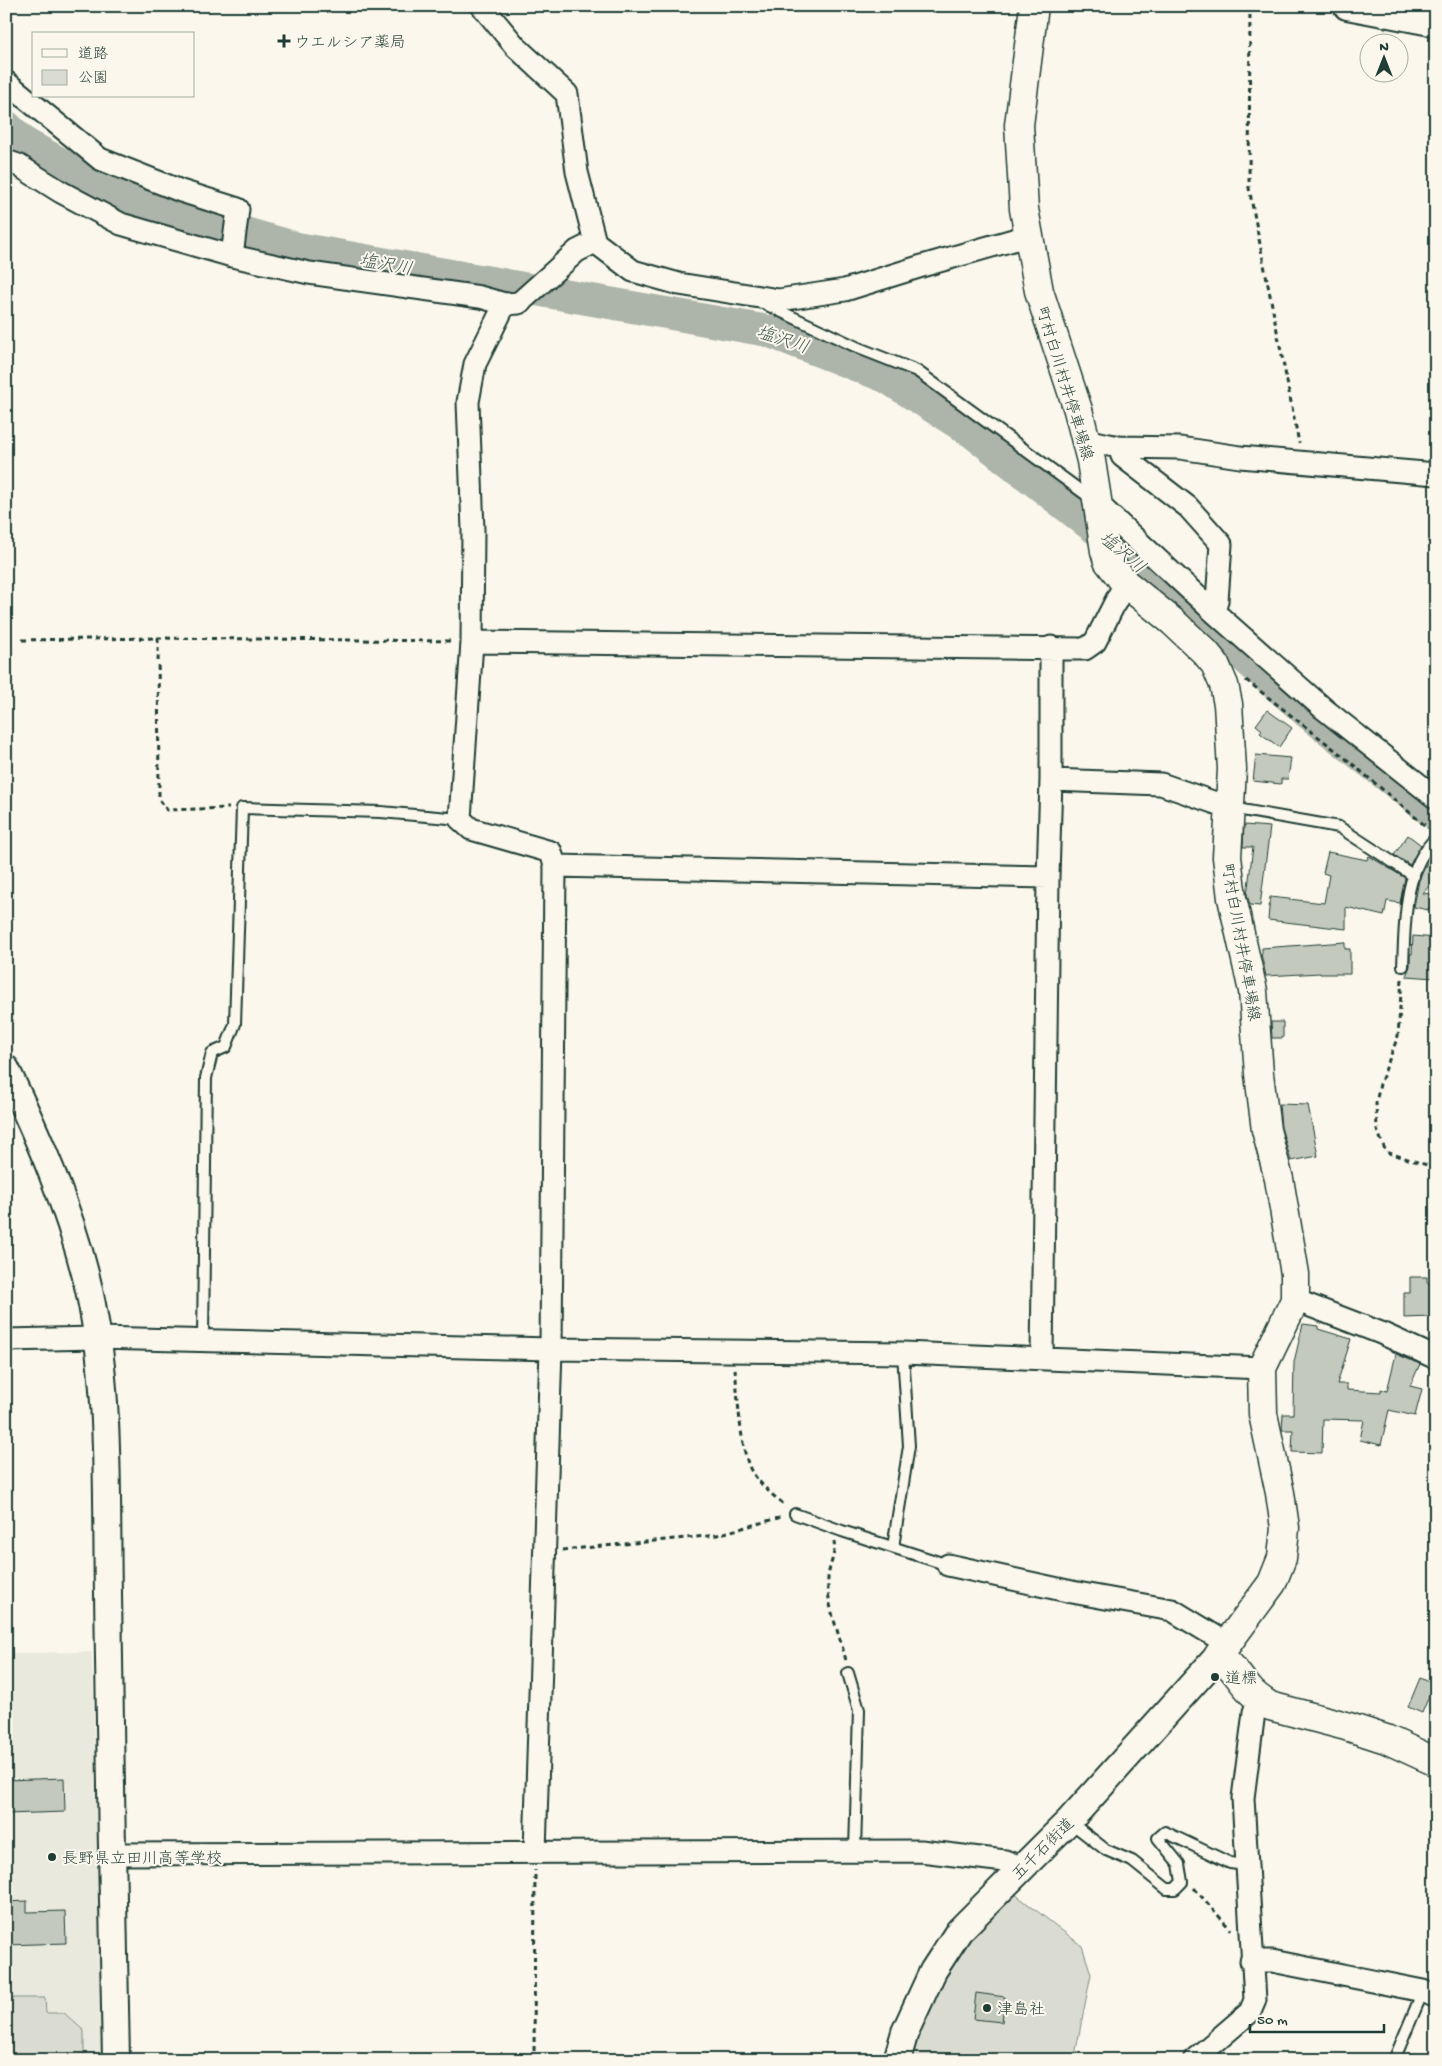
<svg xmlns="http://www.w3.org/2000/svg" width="1442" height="2066" font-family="'Gochi Hand','Klee One',sans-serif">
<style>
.built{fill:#eae9de}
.green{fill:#dbdcd1;stroke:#7d8c82}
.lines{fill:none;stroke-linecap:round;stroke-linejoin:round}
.river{stroke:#adb4aa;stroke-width:32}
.building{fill:#c4c9be;stroke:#1f3d34}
.service-casing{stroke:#1f3d34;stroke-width:14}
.minor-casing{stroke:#1f3d34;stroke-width:25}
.tertiary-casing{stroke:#1f3d34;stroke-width:30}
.secondary-casing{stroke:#1f3d34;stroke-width:31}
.path{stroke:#1f3d34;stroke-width:3;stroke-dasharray:5 4;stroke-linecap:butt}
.service{stroke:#fbf7ec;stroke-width:10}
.minor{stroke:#fbf7ec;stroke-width:21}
.tertiary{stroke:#fbf7ec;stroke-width:26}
.secondary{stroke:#fbf7ec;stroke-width:28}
.poi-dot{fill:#1f3d34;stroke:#fbf7ec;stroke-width:2}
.labels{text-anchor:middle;stroke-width:4;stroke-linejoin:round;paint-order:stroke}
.poi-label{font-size:16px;fill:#1f3d34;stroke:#fbf7ec;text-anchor:start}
.street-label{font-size:16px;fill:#1f3d34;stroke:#fbf7ec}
.water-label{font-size:18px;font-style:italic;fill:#425b52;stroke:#fbf7ec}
</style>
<rect width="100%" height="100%" fill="#fbf7ec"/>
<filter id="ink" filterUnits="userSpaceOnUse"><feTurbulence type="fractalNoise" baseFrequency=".02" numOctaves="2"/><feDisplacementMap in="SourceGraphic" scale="10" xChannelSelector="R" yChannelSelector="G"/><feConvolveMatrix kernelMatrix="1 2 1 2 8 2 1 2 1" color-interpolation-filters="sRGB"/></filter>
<g filter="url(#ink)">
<path class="built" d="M92 1652 103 2060H6V1653Z"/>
<path class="green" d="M1015 1894 1082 1946 1091 1974 1074 2060H907L933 1995 967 1941Z
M6 1998H45L46 2013H64L84 2031V2060H6Z"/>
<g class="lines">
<path class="river" d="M6 126 24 143 108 190 189 217 297 248 768 331 886 377 972 432 1124 551 1308 713 1436 815"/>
</g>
<path class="building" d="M1267 710 1292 728 1279 747 1260 733 1262 730 1256 725Z
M1256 755 1291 758 1288 779H1281V784L1253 781Z
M1244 825 1270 827 1260 906 1250 905 1247 895 1253 847H1243Z
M1408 835 1421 845 1410 865 1394 855Z
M1328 852 1367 860 1369 856 1405 878 1400 903 1387 901 1384 916 1346 907V929L1268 920 1270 897 1324 903 1329 875 1323 873Z
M1433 853 1436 855V878L1423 893 1436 895V910L1428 908V910L1414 907 1419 880 1424 868Z
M1413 936 1436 938 1435 978 1406 976 1410 966V954H1412Z
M1345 942V949H1350V974H1320V973L1266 976 1261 954H1262V948Z
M1271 1022H1283V1038H1272Z
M1279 1104 1308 1105 1318 1156 1291 1161 1281 1127Z
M1410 1277H1427V1283H1433V1317L1404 1318V1293H1410Z
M1303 1324 1318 1326V1329L1351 1339 1337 1384H1347V1390L1381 1392V1389L1387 1391 1396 1354 1420 1364 1410 1386 1422 1389 1415 1416 1389 1410 1381 1445 1360 1440 1364 1420 1323 1419 1322 1453 1292 1452 1293 1430H1282L1283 1414H1293L1294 1362Z
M1420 1678 1434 1684 1422 1713 1408 1707Z
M64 1778 65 1812 6 1814V1780Z
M27 1901V1912L65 1911 66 1943 6 1945V1902Z
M976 1993 1005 1997 1002 2022 973 2019Z"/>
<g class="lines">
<g class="service-casing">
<path id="service" d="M767 305 861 349 917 371 1092 499
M1231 808 1339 827 1414 876
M1403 966C1405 924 1403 869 1436 838
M203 1340 206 1078 212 1053 226 1047 235 1024 242 808 381 812 460 819
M795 1514 842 1531 948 1565
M893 1547 909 1446 903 1353
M848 1673 859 1710 855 1851
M1070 1822 1106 1850 1132 1861 1167 1889H1175L1182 1882 1179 1864 1158 1838 1165 1832 1230 1863 1246 1865
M1394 2060 1423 1991"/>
</g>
<g class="minor-casing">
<path id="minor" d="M482 6 516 47 567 94 577 172 595 242 633 271 679 284 779 300 845 290 922 266 1027 236
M6 82 100 159 181 191 238 209 232 256
M6 161 18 165 61 192 121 224 232 256 309 273 480 297 505 304 519 303 577 251 595 242
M505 304 475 364 468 402 473 530 472 642 460 819 471 829 551 852 555 866 551 1349 535 1852
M1085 440 1119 447 1180 448 1240 457 1436 474
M1119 447 1122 456 1188 507 1221 544 1217 601 1214 612
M1098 504 1214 612 1324 709 1436 798
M472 642 1085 649 1095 642 1125 583
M1051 780 1161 784 1230 808
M555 866 1048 877
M1295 1300 1381 1333 1436 1358
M6 1340 96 1338 551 1349 903 1353 1262 1368
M1042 1358 1048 877 1051 780V647
M948 1565 1072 1592 1172 1610 1228 1644
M112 1854 921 1851 1005 1861 1023 1868
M1251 1961H1272L1423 1991 1436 1997
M1194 2060 1250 2012 1255 2000 1243 1798 1254 1712 1259 1700"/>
</g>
<g class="tertiary-casing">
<path id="tertiary" d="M1347 6 1436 23
M6 1069C38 1136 68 1205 86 1277 111 1379 106 1489 108 1594 110 1749 113 1905 116 2060
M897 2060 905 2032 933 1971 959 1931 1069 1821 1218 1656"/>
</g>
<g class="secondary-casing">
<path id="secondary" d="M1034 6 1019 125 1024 209 1039 291 1078 410 1091 461 1105 551 1108 561 1125 583 1173 622 1205 652 1215 664 1224 685 1228 704 1232 769 1227 857 1232 898 1253 991 1259 1074 1266 1130 1279 1179 1295 1274V1300L1262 1368 1263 1414 1280 1493 1285 1528 1282 1558 1272 1583 1218 1656C1233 1665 1237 1676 1248 1688 1254 1696 1262 1701 1270 1706L1346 1726 1386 1739 1436 1762"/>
</g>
<path class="path" d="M1250 6 1249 188 1299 443
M158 638 159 799 167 810 229 808
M22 640 158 638 454 641
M1246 680 1344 757 1428 828
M1402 979 1398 1036 1380 1084 1376 1103 1377 1130 1386 1152 1436 1168
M735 1369C738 1394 740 1453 752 1472 760 1484 773 1496 785 1505
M834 1541C836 1555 829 1565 828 1578 826 1607 840 1634 846 1661
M562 1550 717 1535 782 1517
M1194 1888 1231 1930
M534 2060 535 1870"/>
<use href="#service" class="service"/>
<use href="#minor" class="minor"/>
<use href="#tertiary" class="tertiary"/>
<use href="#secondary" class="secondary"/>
</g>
</g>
<g class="poi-dot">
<path d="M281.5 33.5h5v5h5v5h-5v5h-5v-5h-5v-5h5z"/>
<circle cx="1215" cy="1677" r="5"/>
<circle cx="52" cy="1857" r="5"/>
<circle cx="987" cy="2008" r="5"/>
</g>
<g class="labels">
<g class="poi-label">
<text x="294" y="47">ウエルシア薬局</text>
<text x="1225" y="1683">道標</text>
<text x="62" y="1863">長野県立田川高等学校</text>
<text x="997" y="2014">津島社</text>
</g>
<g class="street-label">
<text transform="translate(1066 383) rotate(73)" y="6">町村白川村井停車場線</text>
<text transform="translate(1242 942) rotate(80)" y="6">町村白川村井停車場線</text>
<text transform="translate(1042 1848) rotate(-45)" y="6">五千石街道</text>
</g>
<g class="water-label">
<text transform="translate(386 264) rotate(10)" y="6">塩沢川</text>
<text transform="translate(783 339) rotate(18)" y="6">塩沢川</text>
<text transform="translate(1123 552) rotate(40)" y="6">塩沢川</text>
</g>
</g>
<rect width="1442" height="2066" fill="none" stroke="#fbf7ec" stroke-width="25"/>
<rect x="12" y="12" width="1417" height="2041" fill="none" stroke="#1f3d34" stroke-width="2" filter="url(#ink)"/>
<rect x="32" y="32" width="162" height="65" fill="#fbf7ec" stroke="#a3ada2"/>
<rect x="42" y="49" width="25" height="8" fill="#fbf7ec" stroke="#a3ada2"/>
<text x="78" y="58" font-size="15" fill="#1f3d34">道路</text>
<rect x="42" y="70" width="25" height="15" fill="#dbdcd1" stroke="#a3ada2"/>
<text x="78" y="82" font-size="15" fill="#1f3d34">公園</text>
<g transform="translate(1384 58)"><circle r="24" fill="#fbf7ec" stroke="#a3ada2"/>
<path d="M0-4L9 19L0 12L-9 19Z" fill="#1f3d34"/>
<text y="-8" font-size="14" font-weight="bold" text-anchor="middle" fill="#1f3d34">N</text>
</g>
<path d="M1250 2024v8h134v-8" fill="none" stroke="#1f3d34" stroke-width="2.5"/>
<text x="1257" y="2024" font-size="15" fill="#1f3d34" stroke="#fbf7ec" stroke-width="4" paint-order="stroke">50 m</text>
</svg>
